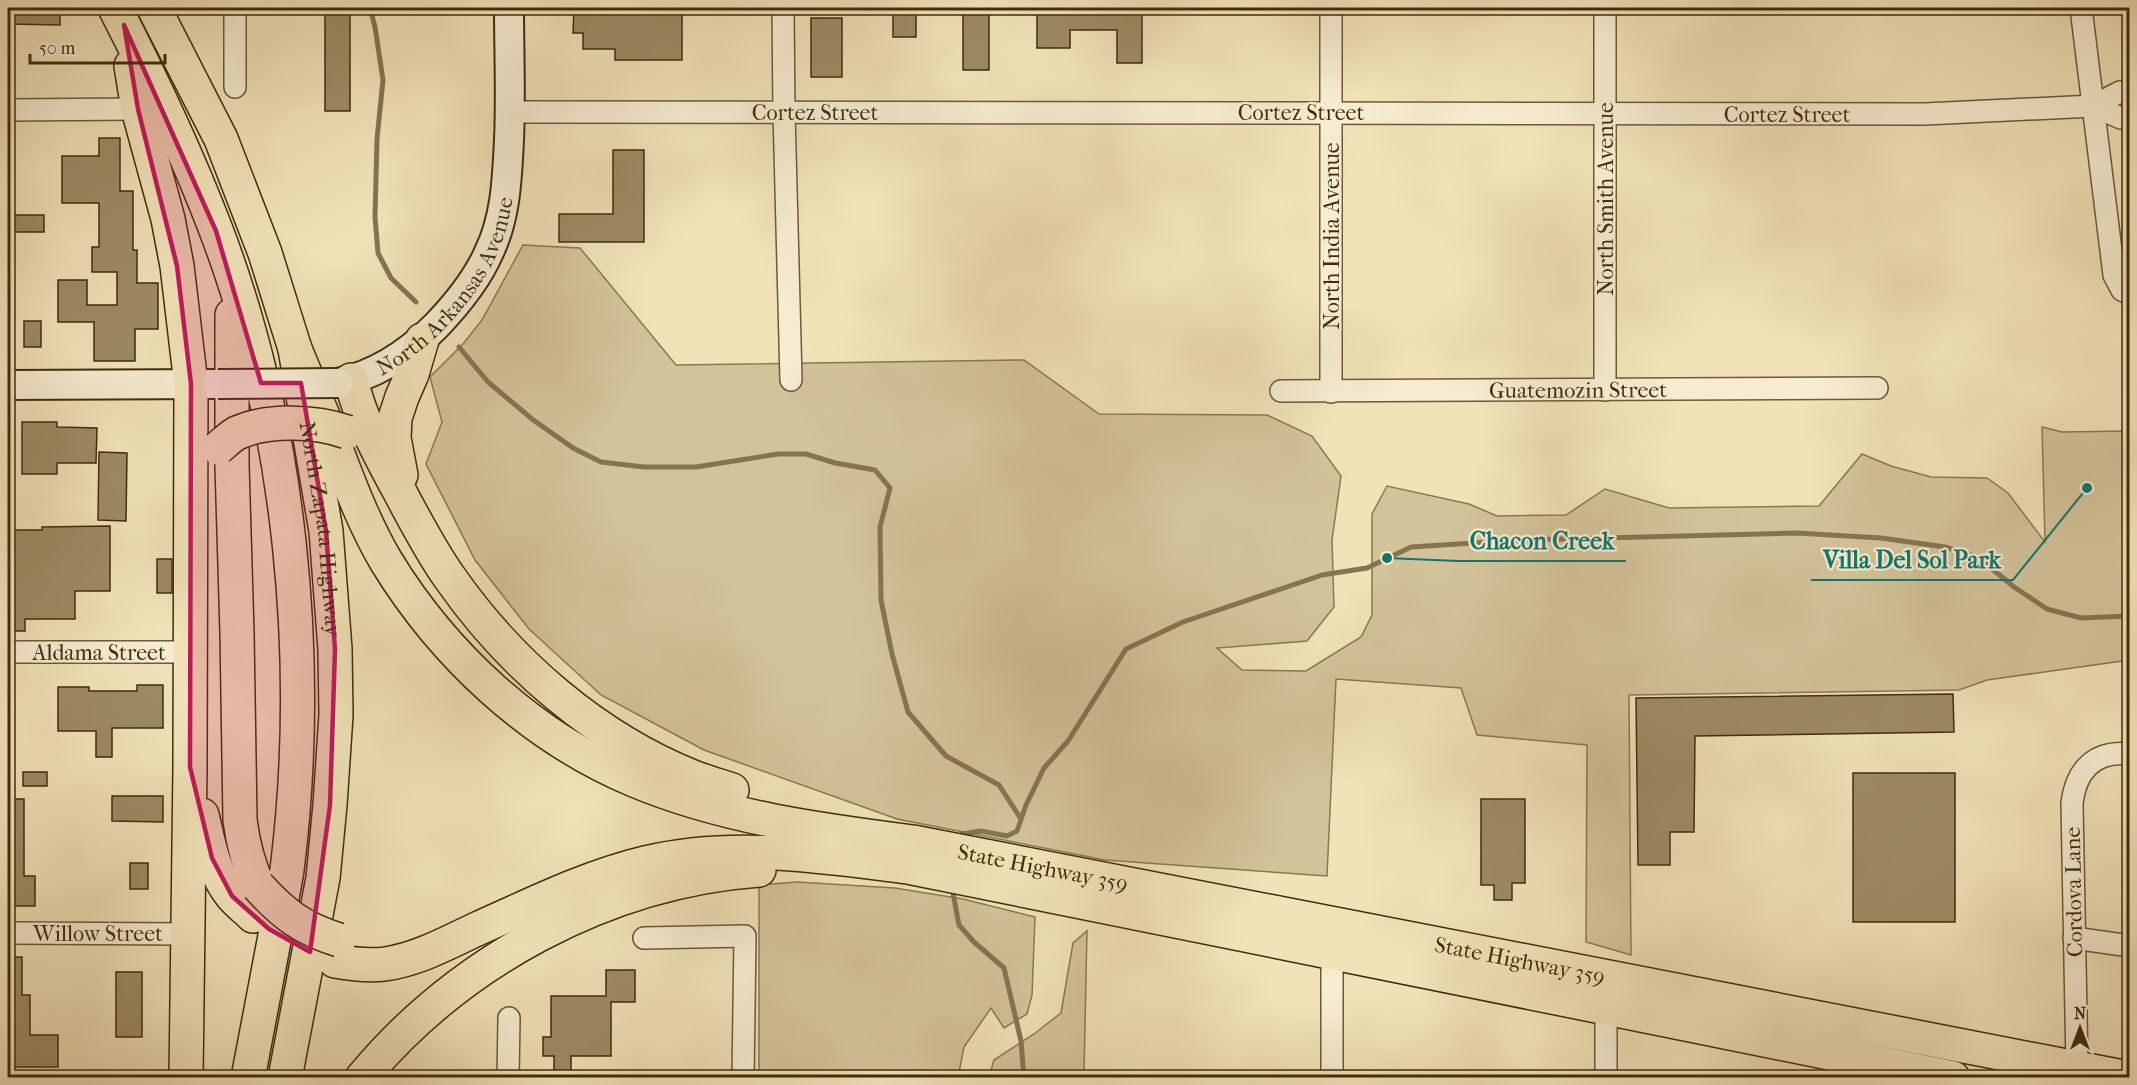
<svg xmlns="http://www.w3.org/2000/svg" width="2137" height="1085" font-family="'IM FELL French Canon',serif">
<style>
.green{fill:#d3c39b;stroke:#8a7854;stroke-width:1.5}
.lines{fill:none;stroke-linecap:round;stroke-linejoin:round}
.stream{stroke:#867451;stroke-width:5}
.building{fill:#9c8b66;stroke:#402c0d;stroke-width:1.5}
.minor-casing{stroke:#6c5a38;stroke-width:24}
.secondary-casing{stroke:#402c0d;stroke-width:32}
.primary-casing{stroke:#402c0d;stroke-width:36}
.minor{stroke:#f6ecd1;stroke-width:21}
.secondary{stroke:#f6ecd1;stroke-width:28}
.primary{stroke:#f1e2b8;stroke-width:33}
.secondary-bridge-casing{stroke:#402c0d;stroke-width:32;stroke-linecap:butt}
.primary-bridge-casing{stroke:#402c0d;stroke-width:36;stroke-linecap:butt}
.secondary-bridge{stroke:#f6ecd1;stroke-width:28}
.primary-bridge{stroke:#f1e2b8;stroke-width:33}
.marked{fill:#c2185b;fill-opacity:0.2;stroke:#c2185b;stroke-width:4.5;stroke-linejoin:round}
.labels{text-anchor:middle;stroke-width:4.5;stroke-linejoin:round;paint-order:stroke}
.street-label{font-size:22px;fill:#402c0d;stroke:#f6ecd1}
.leader{fill:none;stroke:#0f766e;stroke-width:2}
.callout-dot{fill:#0f766e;stroke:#f6ecd1;stroke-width:2}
.callout-label{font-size:24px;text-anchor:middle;font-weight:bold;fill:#0f766e;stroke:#f6ecd1;stroke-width:4.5;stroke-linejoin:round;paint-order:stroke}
</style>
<rect width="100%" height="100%" fill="#f1e2b8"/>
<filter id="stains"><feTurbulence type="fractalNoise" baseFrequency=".00333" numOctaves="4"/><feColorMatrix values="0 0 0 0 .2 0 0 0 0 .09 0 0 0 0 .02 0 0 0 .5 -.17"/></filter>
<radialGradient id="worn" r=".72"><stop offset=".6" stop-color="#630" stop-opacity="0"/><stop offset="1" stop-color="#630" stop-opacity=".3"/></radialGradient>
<path class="green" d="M523 245 580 248 676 365 1024 360 1099 414 1267 415 1312 436 1341 476 1332 540 1334 607 1307 641 1217 648 1242 670 1306 671 1361 637 1372 615V514L1387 486 1469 504 1497 516 1566 515 1605 489 1669 508 1819 506 1862 454 1891 466 1931 477 1987 478 2008 493 2045 542 2042 427 2062 432 2129 431V660L1987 680 1959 690 1629 695 1631 955 1586 942 1587 745 1477 735 1461 688 1336 679 1327 876 1105 860 897 819 704 750 601 695 529 629 475 560 426 464 442 422 430 377 463 344 482 320Z
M797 882 895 888 963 899 1035 917 1032 995 1027 1014 1004 1028 991 1008 964 1047 958 1077 759 1078V885Z
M1087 931 1084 1073 1086 1077H989L994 1060 1034 1034 1061 1013 1073 943Z"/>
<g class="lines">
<path class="stream" d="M370 8 375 27 383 80 377 139 375 217 378 253 391 278 416 302
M459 347 488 382 532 419 573 448 601 462 644 467H696L778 454H806L835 463 875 470 890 488 880 527 881 600 892 654 908 712 946 756 999 785 1021 819
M959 841 962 834 981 831 1007 836 1017 831 1026 805 1044 768 1068 741 1126 649 1183 622 1322 575 1367 568 1411 547 1520 540 1797 533 1881 538 1945 547 1979 558 2014 587 2047 609 2081 618 2130 616
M952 888 959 925 974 942 1004 968 1021 1041 1024 1078"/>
</g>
<path class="building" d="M8 8H60V25L8 24Z
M325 8H350V111H325Z
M574 8H682V60H615V49H583V33H573Z
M893 8H916V37H893Z
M963 8H989V70H963Z
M1037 8H1142V63H1117V30H1070V48H1037Z
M811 18H842V77H811Z
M99 138H120V191H133V250H137V283H158V329H135V361H94V322H58V280H87V305H117V272H92V247H99V203H62V156H99Z
M613 150H644V242H559V214H613Z
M8 215H44V232H8Z
M24 321H41V347H24Z
M22 422H57V427L97 428 96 463H57V474H22Z
M99 452 127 453 126 521 98 520Z
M110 526V591H75V619H25V631H8V530H42V527Z
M157 559H172V593H157Z
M137 685H163V728H112V757H96V731H58V687H89V691H137Z
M1953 694 1954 732 1695 736 1694 832H1670V865H1638L1636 698Z
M23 772H47V786H23Z
M1853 773H1955V922H1853Z
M112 796H163V822L112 821Z
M8 799H24V876H35V906H8Z
M1481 799H1525V883H1512V900H1494V885H1481Z
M130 863H148V889H130Z
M8 957H22V995H30V1035H58V1067H8Z
M606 970H635V1002H611V1056H571V1077H554V1056H543V1037H551V996H606Z
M116 972H142V1037H116Z"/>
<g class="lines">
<g class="minor-casing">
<g id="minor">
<path d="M235 8V87"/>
<path d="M783 8 784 112 791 380"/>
<path d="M1605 8V390"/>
<path d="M2081 8 2114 275 2122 290 2130 294"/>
<path d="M2093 106 2121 118H2130"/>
<path d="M8 110 138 109"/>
<path d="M510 112 1925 114 2093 106 2120 92H2130"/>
<path id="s1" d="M1281 391 1877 388"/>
<path d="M1331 392V8"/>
<path d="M8 652H190"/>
<path d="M8 933 188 934"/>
<path d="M644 938 745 936 743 1078"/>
<path d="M2074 938 2130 946"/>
<path d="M1332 952V1078"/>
<path d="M1606 1008V1078"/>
<path d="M2077 1067 2072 803C2076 770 2095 750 2130 754"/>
<path d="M508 1078 509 1018"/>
</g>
</g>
<g class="secondary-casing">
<g id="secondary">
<path id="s2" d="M338 383C375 375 409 353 436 326 457 304 477 280 489 252 506 217 507 178 509 140 511 96 509 52 509 8"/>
<path d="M8 385 213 384"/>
</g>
</g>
<g class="primary-casing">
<g id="primary">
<path d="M115 8C152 80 187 154 216 230 291 427 313 661 287 870 283 894 278 918 274 941 265 987 257 1032 248 1078"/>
<path id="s3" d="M154 8 221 139 265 253 295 349 326 531 335 649 336 715 330 805 323 878 285 1078"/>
<path d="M131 66 138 109 168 219 177 266 191 384 190 767 186 1078"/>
<path d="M232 315V465L237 633 240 820C243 844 248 864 258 886"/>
<path id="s4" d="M295 349C309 384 325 418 338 454 352 491 366 527 386 561 444 656 532 737 634 780 722 817 819 830 913 842L2128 1078"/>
<path d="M351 380C361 422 382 459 402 496 417 524 432 553 450 578 510 664 596 738 693 777 706 782 720 786 732 790"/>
<path d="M401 475 394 438 395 418 402 397 412 374 422 340"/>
<path d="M202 815C209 844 213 873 232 896 238 903 247 910 253 916"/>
<path d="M335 961C352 964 369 966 385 964 419 959 449 942 479 928 533 904 587 877 645 863 732 842 820 856 908 867L1953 1078"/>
<path d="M362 1078C459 961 607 881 759 870"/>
</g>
</g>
<use href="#minor" class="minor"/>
<use href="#secondary" class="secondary"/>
<use href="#primary" class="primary"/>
<g class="secondary-bridge-casing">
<path id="secondary-bridge" d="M218 384 338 383"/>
</g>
<g class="primary-bridge-casing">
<path id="primary-bridge" d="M218 448C224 443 230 437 237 433 268 419 316 421 347 432
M258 886C283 914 303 929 339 940"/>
</g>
<use href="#secondary-bridge" class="secondary-bridge"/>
<use href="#primary-bridge" class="primary-bridge"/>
</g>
<path class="marked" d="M124 25 216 231 261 383H301L326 531 335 649 330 805 310 952 269 929 232 896 212 858 190 767 191 384 177 266 138 109Z"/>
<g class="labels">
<g class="street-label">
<text x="815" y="120">Cortez Street</text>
<text x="1301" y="120">Cortez Street</text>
<text x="1787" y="122">Cortez Street</text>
<text transform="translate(1605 199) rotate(-90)" y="8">North Smith Avenue</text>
<text transform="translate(1331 236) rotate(-90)" y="8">North India Avenue</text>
<text dy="8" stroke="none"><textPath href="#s2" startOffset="153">North Arkansas Avenue</textPath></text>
<text dy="8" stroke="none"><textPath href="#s1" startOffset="297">Guatemozin Street</textPath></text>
<text dy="8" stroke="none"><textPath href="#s3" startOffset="552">North Zapata Highway</textPath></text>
<text x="99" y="660">Aldama Street</text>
<text dy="8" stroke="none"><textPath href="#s4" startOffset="986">State Highway 359</textPath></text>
<text transform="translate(2073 892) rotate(-91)" y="8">Cordova Lane</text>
<text x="98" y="941">Willow Street</text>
<text dy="8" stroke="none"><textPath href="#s4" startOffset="1472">State Highway 359</textPath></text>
</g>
</g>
<path class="leader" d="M1387 558L1458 561H1626M2087 488L2013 580H1811"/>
<g class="callout-dot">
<circle cx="1387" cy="558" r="6"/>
<circle cx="2087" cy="488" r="6"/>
</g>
<g class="callout-label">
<text x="1542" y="549">Chacon Creek</text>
<text x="1912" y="568">Villa Del Sol Park</text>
</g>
<rect width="2137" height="1085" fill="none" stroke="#f1e2b8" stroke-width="30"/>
<rect x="9" y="9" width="2119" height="1067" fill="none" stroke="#402c0d" stroke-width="3"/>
<rect x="15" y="15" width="2107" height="1055" fill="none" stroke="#402c0d" stroke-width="1.5"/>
<g transform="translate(2080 1028)" stroke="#f6ecd1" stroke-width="4.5" paint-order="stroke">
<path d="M0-4.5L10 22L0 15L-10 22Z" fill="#402c0d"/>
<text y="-9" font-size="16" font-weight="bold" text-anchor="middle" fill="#402c0d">N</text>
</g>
<path d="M30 54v9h135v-9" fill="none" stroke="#402c0d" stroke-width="3"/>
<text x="39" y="54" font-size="18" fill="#402c0d" stroke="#f6ecd1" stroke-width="4.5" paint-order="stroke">50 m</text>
<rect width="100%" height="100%" filter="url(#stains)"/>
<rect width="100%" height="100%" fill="url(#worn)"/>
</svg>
